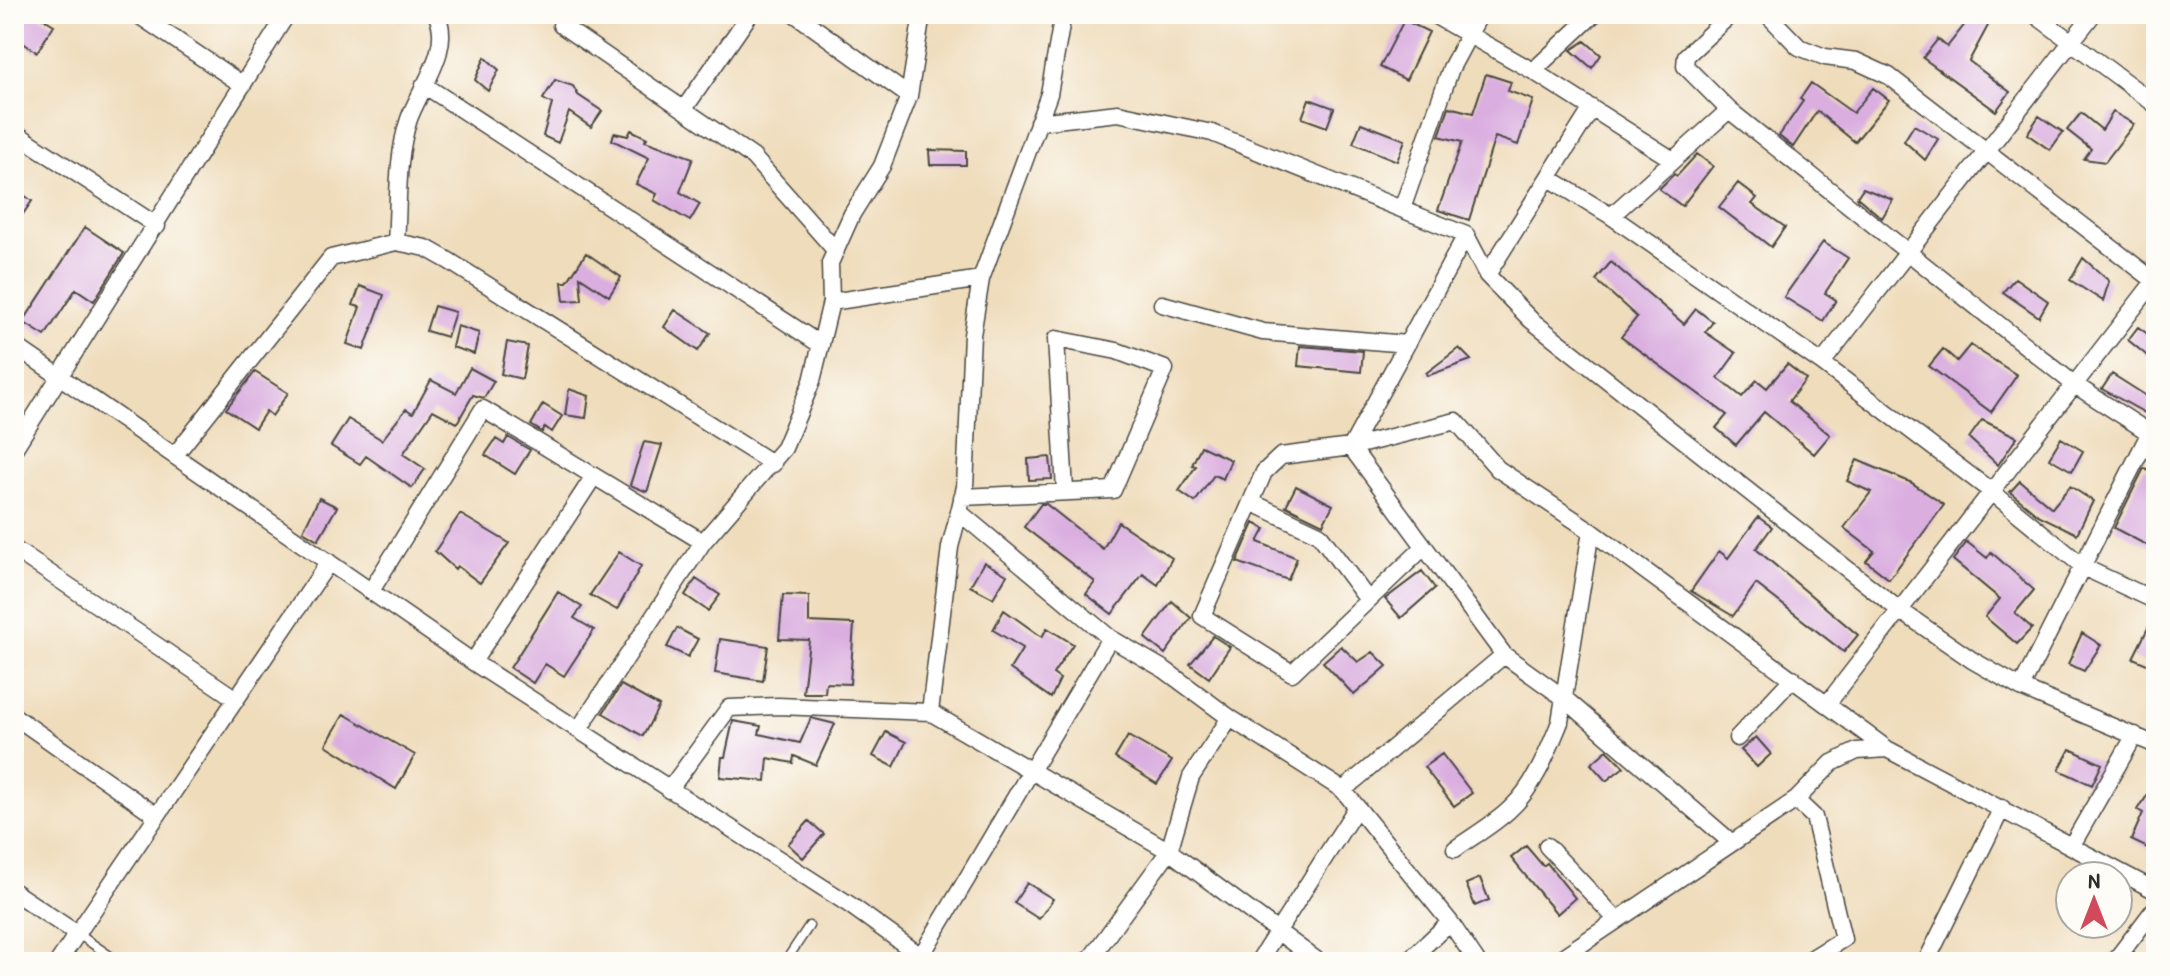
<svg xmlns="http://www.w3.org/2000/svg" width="2170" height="976" font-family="'Patrick Hand',sans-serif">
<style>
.building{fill:#daafe0}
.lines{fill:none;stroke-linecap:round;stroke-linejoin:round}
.service-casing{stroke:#484641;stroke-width:11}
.minor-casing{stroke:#484641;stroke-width:19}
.service{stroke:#fff;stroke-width:8}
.minor{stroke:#fff;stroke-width:16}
</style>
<rect width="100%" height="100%" fill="#fdfcf7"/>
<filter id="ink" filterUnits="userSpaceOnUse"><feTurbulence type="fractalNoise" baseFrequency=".0125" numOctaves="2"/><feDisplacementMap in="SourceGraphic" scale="16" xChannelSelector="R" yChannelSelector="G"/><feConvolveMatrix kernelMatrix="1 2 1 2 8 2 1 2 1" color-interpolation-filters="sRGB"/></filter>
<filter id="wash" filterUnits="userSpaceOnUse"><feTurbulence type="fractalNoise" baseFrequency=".006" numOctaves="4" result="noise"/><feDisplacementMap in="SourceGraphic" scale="32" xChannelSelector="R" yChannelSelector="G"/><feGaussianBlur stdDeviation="1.8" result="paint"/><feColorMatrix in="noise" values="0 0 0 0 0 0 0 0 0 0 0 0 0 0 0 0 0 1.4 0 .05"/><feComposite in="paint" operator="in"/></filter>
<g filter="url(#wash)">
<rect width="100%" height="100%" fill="#efdcbb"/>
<g id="blocks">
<path class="building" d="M24 14H36L54 25 37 52 14 37V29Z
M1973 14 1990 22 1969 61 2010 92 1996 111 1923 58 1938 39 1947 47Z
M1404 20 1429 32 1406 80 1380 67Z
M1585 41 1601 55 1592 68 1571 50Z
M485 57 499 70 488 91 475 80Z
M1486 74 1511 82 1508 91 1533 100 1518 145 1495 137 1469 220 1438 210 1462 142 1439 136 1449 107 1473 113Z
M555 80 573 86 578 95 602 111 591 127 569 112 558 143 543 136 552 104 543 99Z
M1811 83 1853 113 1873 88 1889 100 1855 142 1817 111 1793 147 1779 136 1803 101 1800 99Z
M1309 99 1334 108 1327 127 1302 118Z
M2113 112 2134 124 2105 162 2084 159 2091 149 2067 130 2081 113 2102 130Z
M2039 116 2063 132 2050 150 2027 134Z
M1361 123 1405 140 1397 161 1353 143Z
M1914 125 1938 139 1925 160 1904 141Z
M631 130 647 138 645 141 693 158 680 192 700 204 690 221 654 200 657 194 636 184 649 158 612 140 614 133 628 136Z
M929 150 966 151V165H930Z
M1697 154 1713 166 1682 206 1659 189 1674 174 1677 176Z
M1738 183 1757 198 1752 204 1785 227 1771 247 1719 207Z
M14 188 32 201 14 227Z
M1863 188 1893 200 1882 218 1857 197Z
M85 227 124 253 94 301 76 289 45 336 23 322Z
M1823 242 1848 258 1825 293 1836 300 1823 321 1784 297Z
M586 253 621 277 609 296 580 277 582 300 564 301 562 282H567Z
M2083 258 2109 281 2103 301 2070 280Z
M1611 262 1684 324 1696 309 1713 322 1705 332 1736 353 1718 378 1742 397 1757 380 1767 388 1787 364 1806 379 1789 401 1830 435 1814 454 1764 412 1736 445 1716 428 1727 415 1621 337 1637 317 1596 280Z
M2015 278 2048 301 2039 317 2003 292Z
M360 286 384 295 364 350 347 344 360 307 353 305Z
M434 306 455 312 447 337 426 331Z
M675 310 710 333 698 351 664 327Z
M457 326 479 333 474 354 452 347Z
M2138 327 2156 340V363L2128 340Z
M507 342 528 346 522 379 501 374Z
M1970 345 2017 375 1991 412 1929 366 1943 349 1957 361Z
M1300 346 1363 351 1361 372 1298 366Z
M1459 348 1471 360 1427 376 1426 373Z
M470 368 494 381 484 398 473 395 457 423 433 410 403 454 425 469 412 488 366 456 360 464 331 446 348 419 382 440 406 409 413 413 431 380 456 393Z
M255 372 288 393 272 416 266 411 255 428 226 409Z
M2112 374 2156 402V419L2102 389Z
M569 389 589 396 586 418 565 415Z
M543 404 562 416 552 432 545 427 542 432 531 425Z
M1982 420 2017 437 1998 465 1969 438Z
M508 437 530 450 515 474 485 455 496 439 504 444Z
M2061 438 2083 451 2072 471 2049 458Z
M644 442 662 445 647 492 630 485Z
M1201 446 1231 460 1223 479 1214 475 1195 502 1179 491 1196 466 1192 465Z
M1050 457 1052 479 1029 480 1028 459Z
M1857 460 1912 483 1944 505 1889 579 1866 561 1874 551 1844 528 1871 492 1847 481Z
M2144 468 2156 473V550L2114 528Z
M2020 481 2052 508 2070 486 2093 501 2077 534 2038 515 2010 492Z
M1296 486 1333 505 1323 524 1286 506Z
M319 498 337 507 318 540 303 531Z
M1041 504H1046L1103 549 1118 522 1172 558 1158 585 1143 574 1112 614 1086 594 1095 582 1024 527Z
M460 514 509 543 480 583 457 566 455 569 435 551Z
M1758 517 1772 527 1756 549 1858 635 1844 652 1756 584 1733 616 1691 591 1719 551 1728 558Z
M1254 523 1265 529 1258 542 1297 558 1288 580 1237 562Z
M1967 542 1987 558 1991 552 2034 590 2015 613 2032 628 2017 644 1985 617 2000 599 1953 560Z
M619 552 641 566 617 610 590 595Z
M984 562 1007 575 993 598 970 586Z
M1422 571 1435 588 1401 618 1385 599Z
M696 579 720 595 708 611 685 595Z
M558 592 582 607 574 618 594 630 564 676 545 664 533 683 510 668Z
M783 595 809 596V622L854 624 850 684 826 683 825 693H803L809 640 779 639Z
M1172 601 1191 618 1165 654 1145 638Z
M1004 610 1042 637 1047 628 1073 644 1053 674 1060 679 1051 698 1010 669 1023 648 993 630Z
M2156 612V668L2133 658Z
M677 628 698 639 688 657 667 647Z
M2082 633 2101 645 2084 671 2068 664Z
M1213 636 1230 647 1209 678 1190 664Z
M720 639 768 646 763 681 715 673Z
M1341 646 1358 662 1373 652 1387 666 1354 695 1323 662Z
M621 685 659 706 643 736 603 713Z
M344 714 415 755 396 789 326 745Z
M811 718 835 724 816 765 794 756 793 763 768 758 766 781 720 777 722 757H725L733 721 761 726 759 734 800 743Z
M886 732 906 742 894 767 873 756Z
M1128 736 1172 761 1157 784 1115 758Z
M1756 737 1771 754 1757 767 1741 750Z
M2070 749 2102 764 2092 785 2059 770Z
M1607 750 1624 767 1606 781 1591 764Z
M1442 754 1472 793 1454 806 1424 767Z
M2156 781V852L2131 840 2143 813 2138 810Z
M809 821 824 834 803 858 788 844Z
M1526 846 1543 866 1547 863 1575 898 1557 914 1511 858Z
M1480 878 1489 900 1475 906 1466 884Z
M1027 883 1053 899 1039 919 1014 903Z"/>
</g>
</g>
<g filter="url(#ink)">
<use href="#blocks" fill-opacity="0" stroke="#484641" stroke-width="2"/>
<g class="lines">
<g class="service-casing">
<path id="service" d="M78 934 119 962
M785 962 809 926"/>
</g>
<g class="minor-casing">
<path id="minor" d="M137 14 243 85
M569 14 561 25 753 157 836 251
M795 14 909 96
M1063 14 1049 94 981 279 972 335 965 487 959 512 1110 638 1165 670 1230 718 1343 790 1450 922 1477 962
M1432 14 1533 71 1673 160
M1767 14 1799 47 1825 57 1856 61 1889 76 2156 282
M2034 14 2156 105
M1533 71 1594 14
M424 85 821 345
M684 109 750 14
M1729 110 2075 385 2156 437
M1038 122 1118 113 1212 133 1466 235 1487 275 1531 320 1898 609 1972 660 2021 688 2156 745
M14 132 157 226
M1549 178 1611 216 1822 363 1992 492 2085 568 2156 601
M1402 209 1451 68 1480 14
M1611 216 1729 110 1685 66 1686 56 1731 14
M396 242C399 202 396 157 409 119 420 88 454 47 436 14
M1487 275 1592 108
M831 302 981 279
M1162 304 1263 332 1407 344
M14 345 473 662 850 905 929 962
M1822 363 2093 14
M1351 447 1504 655 1564 698 1732 843
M1351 447 1466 235
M14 449 287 14
M175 455 331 258 396 242 426 248 449 261 773 464
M962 497 1113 490 1165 369 1117 351 1056 339 1065 490
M1251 502 1319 534 1368 600
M1423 548 1292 673 1202 616 1264 472 1281 456 1351 447 1456 421 1498 469 1591 531 1887 749 2156 891
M14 549 236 699
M371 591 483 409 703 542
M473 662 594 476
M2021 688 2149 434
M1828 703 2156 279
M930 712 950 547 959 512
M14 716 157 816
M579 729 703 542 784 448 812 381 831 302 830 263 852 214 882 166 909 96 922 14
M1737 738 1793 678
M669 790 729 708 778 706 930 712 1169 851 1319 962
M1343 790 1504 655
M1796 800 1814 817 1843 939 1806 962
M2072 845 2135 735
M1547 846 1616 919
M1455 849C1473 836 1495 824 1511 808 1535 786 1548 751 1560 722L1591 531
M14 892 77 934
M921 956 1110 638
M58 962 329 562
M1088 962 1169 851 1191 777 1230 718
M1258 962 1357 807
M1407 962 1450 922
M1555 962 1796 800 1832 763 1857 751 1887 749
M1926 962 2002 808
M2114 962 2156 907"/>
</g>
<use href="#service" class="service"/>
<use href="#minor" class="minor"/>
</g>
</g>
<rect width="2170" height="976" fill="none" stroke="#fdfcf7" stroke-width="48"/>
<g transform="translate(2094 900)"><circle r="38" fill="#fdfcf7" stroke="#a9a8a5" stroke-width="2"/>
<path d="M0-6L14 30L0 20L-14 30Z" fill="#d1495b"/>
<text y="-12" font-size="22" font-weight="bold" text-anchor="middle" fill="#2b2b2b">N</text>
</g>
</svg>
